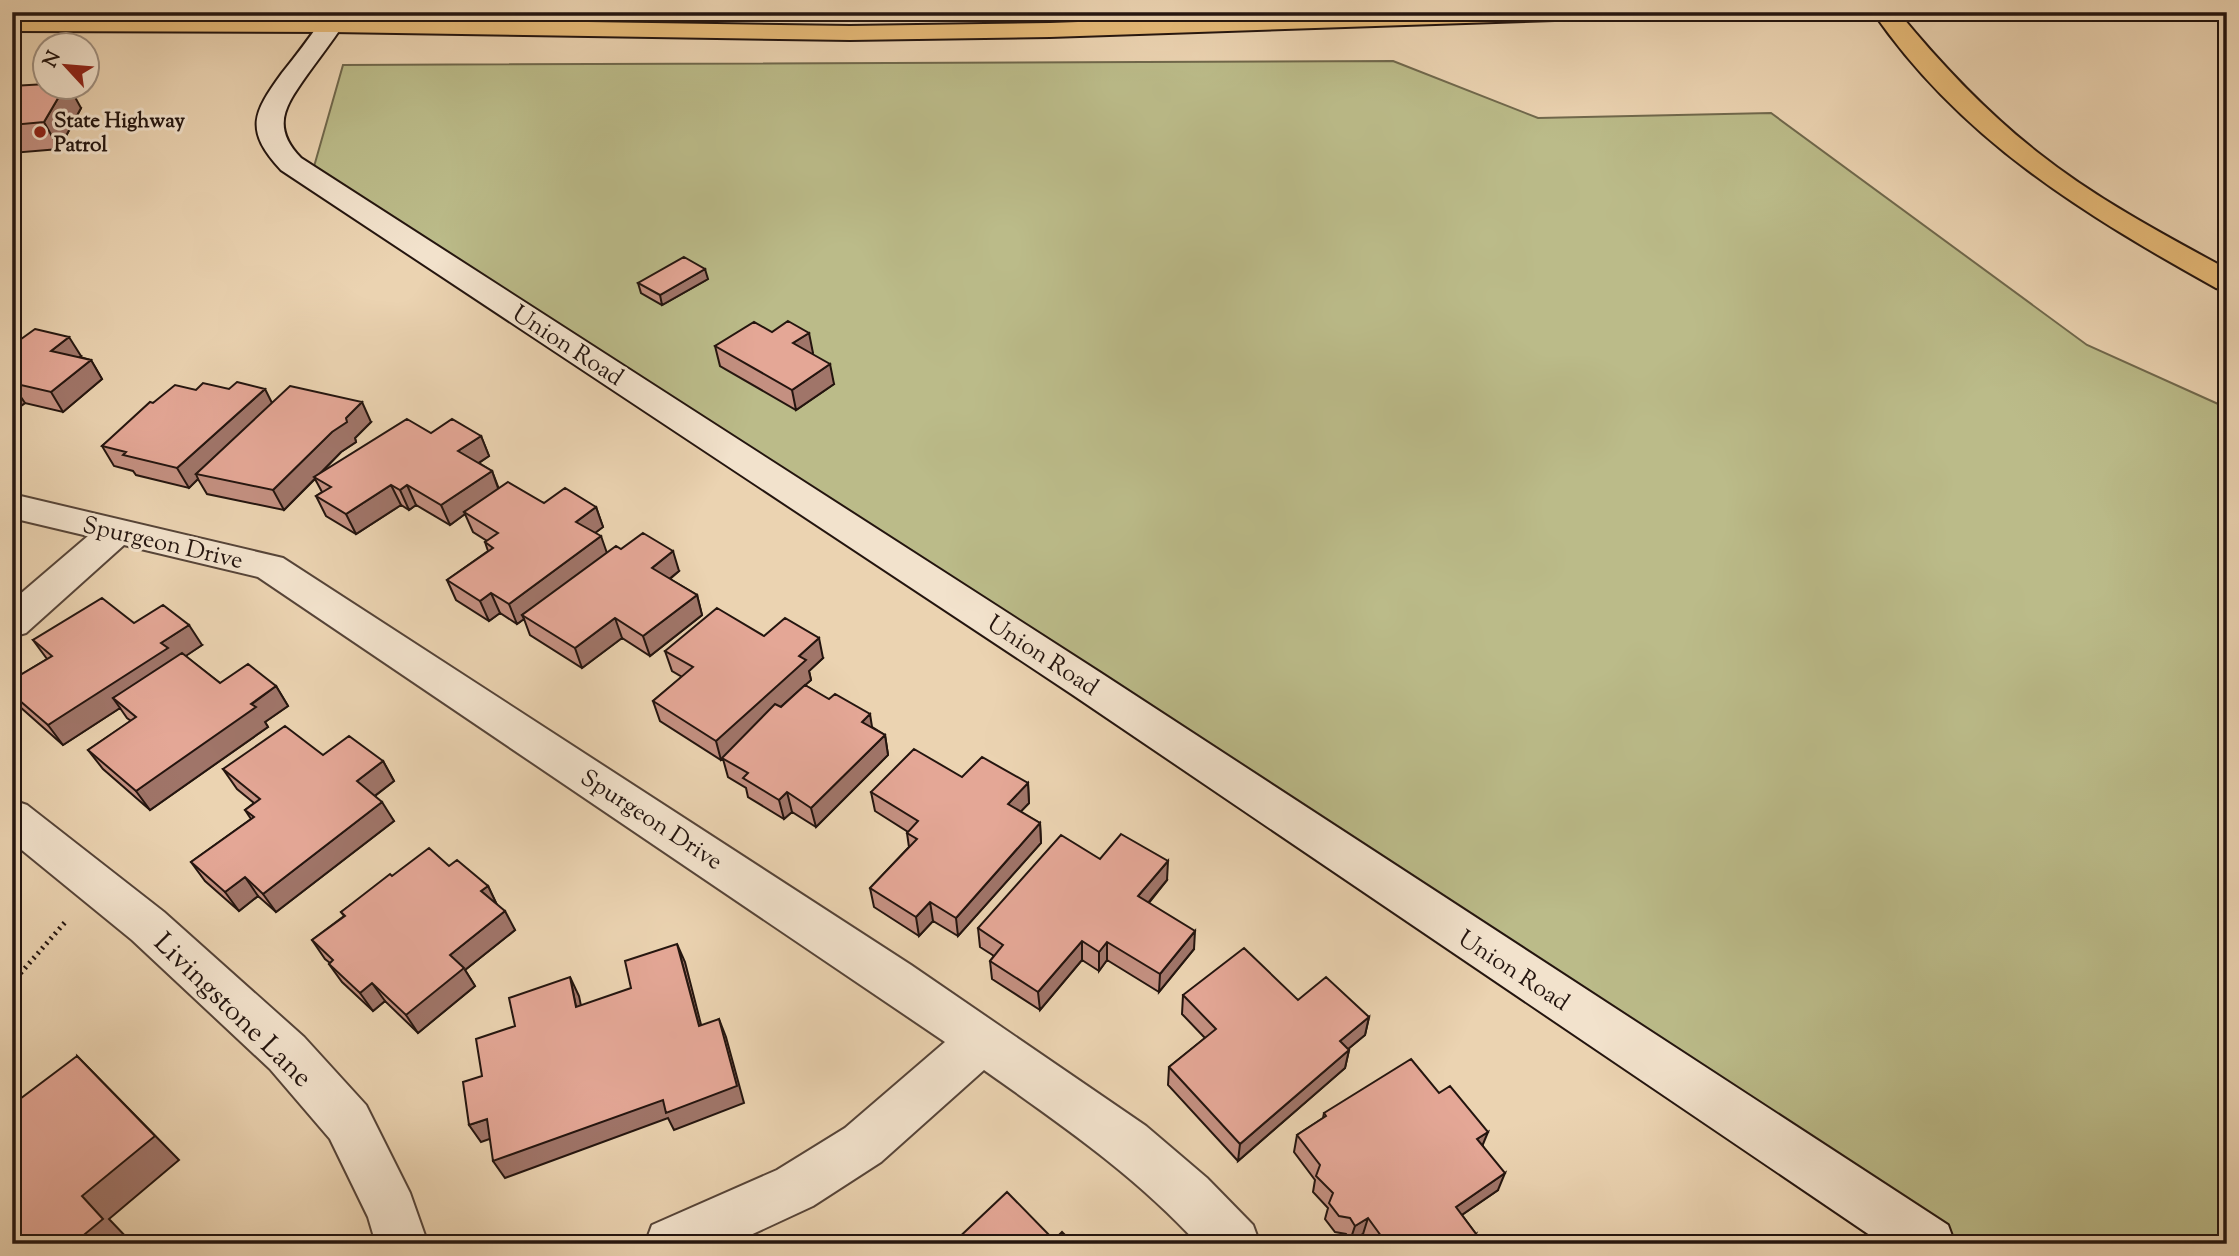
<svg xmlns="http://www.w3.org/2000/svg" width="2239" height="1256" font-family="'Sorts Mill Goudy',serif">
<style>
.green{fill:#bbbb89;stroke:#70684c;stroke-width:2}
.lines{fill:none;stroke-linecap:round;stroke-linejoin:round}
.street-casing{stroke:#564438;stroke-width:4}
.secondary-casing{stroke:#24150f;stroke-width:4}
.primary-casing{stroke:#24150f;stroke-width:4}
.highway-casing{stroke:#24150f;stroke-width:4}
.path{stroke:#24150f;stroke-width:5;stroke-dasharray:2 4.5;stroke-linecap:butt}
.street{fill:#f2e2cc;fill-rule:evenodd}
.secondary{fill:#f2e2cc;fill-rule:evenodd}
.primary{fill:#e6ba78;fill-rule:evenodd}
.highway{fill:#e6ba78;fill-rule:evenodd}
.wall{fill:#c49081;stroke:#24150f;stroke-width:2}
.shaded-wall{fill:#a07569;stroke:#24150f;stroke-width:2}
.building{fill:#e4a796;stroke:#24150f;stroke-width:2}
.poi-dot{fill:#8f2418;stroke:#f2e2cc;stroke-width:2.5}
.labels{text-anchor:middle;stroke-width:6;stroke-linejoin:round;paint-order:stroke}
.far-poi-label{font-size:21px;font-weight:bold;fill:#24150f;stroke:#f2e2cc;text-anchor:start}
.street-label{font-size:24px;fill:#24150f;stroke:#f2e2cc}
.near-street-label{font-size:28px;fill:#24150f;stroke:#f2e2cc}
</style>
<rect width="100%" height="100%" fill="#ebd3b1"/>
<filter id="stains"><feTurbulence type="fractalNoise" baseFrequency=".00286" numOctaves="4"/><feColorMatrix values="0 0 0 0 .2 0 0 0 0 .09 0 0 0 0 .02 0 0 0 .5 -.17"/></filter>
<radialGradient id="worn" r=".72"><stop offset=".6" stop-color="#630" stop-opacity="0"/><stop offset="1" stop-color="#630" stop-opacity=".3"/></radialGradient>
<path class="green" d="M1393 61 1538 118 1771 113 2087 345 2227 408V1244H1939L311 177 343 65Z"/>
<g class="lines">
<g class="street-casing">
<path id="street" d="M328 12H353C344 25 339 34 322 30L319 25Z
M12 494 283 558 911 965 1146 1126 1207 1178 1253 1225 1260 1244H1198C1135 1175 1060 1124 984 1070L881 1162 813 1206 731 1244H645L652 1225 777 1170 845 1128 945 1042 258 577 124 545 26 633 12 637V601L88 536 12 518Z
M12 800 27 805 164 912 304 1037 366 1105 410 1193 428 1244H376L368 1217 330 1139 270 1069 132 940 12 842Z"/>
</g>
<g class="secondary-casing">
<path id="secondary" d="M331 18 340 20 343 25C332 42 319 58 307 75 286 105 270 126 301 158L1101 673 1948 1225 1955 1244H1883L1073 695 281 170C244 130 253 113 282 73 296 56 309 38 322 20Z"/>
</g>
<g class="primary-casing">
<path id="primary" d="M1359 12H1597L1594 17 1585 19 1050 37 850 40 331 32 12 31V17L331 18 850 26 1050 23Z"/>
</g>
<g class="highway-casing">
<path id="highway" d="M1873 12H1898C1940 63 1985 111 2037 152 2095 198 2162 234 2227 269V291L2216 288C2085 215 1961 140 1873 12Z"/>
</g>
<path class="path" d="M12 983 67 920"/>
<use href="#street" class="street"/>
<use href="#secondary" class="secondary"/>
<use href="#primary" class="primary"/>
<use href="#highway" class="highway"/>
</g>
<path class="wall" d="M12 86 81 108 59 149 12 153Z
M708 279 662 305 641 293 638 283Z
M772 332 813 353H811L834 384 796 410 720 366 715 346Z
M12 341 81 356 80 357 91 360 102 379 63 412 25 403 14 411 12 410Z
M196 390 272 402 371 422 355 438 356 442 341 452 319 475 431 433 481 436 489 456 479 463 492 471 499 489 544 503 596 507 603 527 595 533 607 553 621 549 679 571 670 579 697 595 702 615 650 656 622 638 582 668 530 635 524 619 517 624 500 613 489 621 456 600 447 580 488 551 485 542 487 541 473 532 465 514 450 525 416 505 409 510 401 505 356 534 326 516 316 496 322 492 315 479 284 510 207 494 198 479 189 488 136 475 133 471 114 466 102 446 153 403Z
M134 623 202 645 185 656 220 683 276 686 288 706 265 722 268 727 150 810 103 769 88 750 131 721 127 718 120 708 63 745 19 706 12 698V680L47 659 33 640Z
M764 636 823 658 809 671 811 680 805 685 885 735 888 755 816 827 792 812 784 819 748 797 746 788 728 777 723 759 721 760 660 721 653 701 682 677 672 671 665 651Z
M323 755 383 761 394 781 375 796 394 821 276 912 258 896 239 911 205 881 191 862 251 819 245 810 254 803 237 789 223 769Z
M962 777 1028 783 1029 803 1020 812 1040 823 1041 843 958 936 933 921 919 936 874 907 870 888 909 847 907 833 908 832 875 811 871 792Z
M1100 859 1167 880 1149 903 1194 949 1159 992 1107 960 1099 971 1082 960 1040 1010 992 979 990 961 994 956 980 947 978 928Z
M449 866 488 886 497 905 515 930 465 970 475 986 418 1033 385 1001 373 1011 342 982 329 964 330 963 325 959 312 940 344 916 341 912 392 876Z
M1183 995 1298 1000 1369 1017 1365 1035 1348 1049 1349 1050 1345 1068 1238 1161 1168 1085 1169 1067 1205 1038 1182 1014Z
M1439 1093 1483 1146 1498 1190 1462 1215 1476 1234 1472 1244H1371L1363 1234 1350 1241 1346 1234 1335 1232 1325 1219 1328 1208 1313 1192 1315 1180 1294 1152 1297 1135 1323 1118 1324 1113Z"/>
<path class="shaded-wall" d="M64 88H70L81 108 59 149 44 122Z
M705 269 708 279 662 305 660 295Z
M809 333 813 353 797 363 793 343Z
M69 337 81 356 63 370 51 351Z
M91 360 102 379 63 412 51 392Z
M830 364 834 384 796 410 792 390Z
M12 384 25 403 14 411 12 408Z
M265 389 275 409 196 474 198 479 189 488 177 468Z
M362 402 371 422 355 438 356 442 341 452 284 510 273 490Z
M481 436 489 456 466 471 458 451Z
M492 471 499 491 464 512 465 514 450 525 441 505Z
M391 485 401 505 356 534 346 514Z
M407 485 416 505 409 510 400 490Z
M596 507 603 527 583 542 576 522Z
M601 536 608 556 522 615 524 619 517 624 509 604Z
M673 551 679 571 658 588 652 568Z
M491 593 500 613 489 621 480 601Z
M697 595 702 615 650 656 643 636Z
M615 618 622 638 582 668 575 648Z
M189 625 202 645 177 662 113 698 120 708 63 745 48 725 161 643Z
M819 638 823 658 809 671 811 680 721 760 716 741 799 656Z
M276 686 288 706 265 722 268 727 150 810 136 791Z
M870 714 873 733 862 722Z
M885 735 888 755 816 827 811 808Z
M383 761 394 781 368 801 357 781Z
M1028 783 1029 803 1009 824 1008 804Z
M787 792 792 812 784 819 779 800Z
M382 802 394 821 276 912 263 894Z
M1040 823 1041 843 958 936 956 918Z
M1168 861 1167 880 1138 915V896Z
M245 877 258 896 239 911 225 892Z
M488 886 497 905 481 891Z
M930 902 933 921 919 936 916 917Z
M505 911 515 930 465 970 475 986 418 1033 406 1015 450 955Z
M1195 931 1194 949 1159 992 1160 974Z
M1082 941V960L1040 1010 1038 992Z
M1107 942V960L1099 971V952Z
M677 944 685 962 706 1044 699 1026Z
M570 977 579 996 585 1025 576 1007Z
M372 983 385 1001 373 1011 360 993Z
M1369 1017 1365 1035 1336 1059 1340 1041Z
M719 1019 726 1037 744 1103 674 1130 668 1118 505 1178 493 1161Z
M1349 1050 1345 1068 1238 1161 1240 1144Z
M77 1056 179 1160 109 1219 130 1241 127 1244H73L82 1196Z
M487 1119 498 1136 481 1142 469 1125Z
M1488 1132 1481 1149 1477 1139Z
M1505 1173 1498 1190 1450 1223 1456 1207Z
M1368 1218 1363 1234 1350 1241 1355 1226Z
M1476 1234 1472 1244H1462Z"/>
<path class="building" d="M46 84V88H64L44 122 12 125V86Z
M684 257 705 269 660 295 638 283Z
M788 321 809 333 793 343 830 364 792 390 715 346 754 322 772 332Z
M35 329 69 337 51 351 91 360 51 392 12 383V341L17 342Z
M237 382 265 389 177 468 123 455 126 452 102 446 150 402 153 403 175 385 196 390 203 383 229 389Z
M290 386 362 402 346 418 347 422 332 432 273 490 196 474Z
M407 419 431 433 452 419 481 436 458 451 492 471 441 505 407 485 400 490 391 485 346 514 316 496 331 487 314 477Z
M508 482 544 503 565 488 596 507 576 522 601 536 509 604 491 593 480 601 447 580 493 548 485 542 498 533 464 512Z
M643 533 673 551 652 568 697 595 643 636 615 618 575 648 522 615 616 546 621 549Z
M102 598 134 623 163 605 189 625 161 643 168 648 48 725 12 694V680L52 656 33 640Z
M717 608 764 636 785 618 819 638 799 656 806 660 716 741 653 701 693 667 665 651Z
M182 653 220 683 248 664 276 686 251 704 256 707 136 791 88 750 136 717 113 698Z
M805 685 829 699 835 694 870 714 862 722 885 735 811 808 787 792 779 800 743 778 748 773 722 758 775 704 781 707Z
M285 726 323 755 349 736 383 761 357 781 382 802 263 894 245 877 225 892 191 862 254 817 245 810 260 799 223 769Z
M914 749 962 777 982 757 1028 783 1008 804 1040 823 956 918 930 902 916 917 870 888 917 839 907 833 918 821 871 792Z
M1121 834 1168 861 1138 896 1195 931 1160 974 1107 942 1099 952 1082 941 1038 992 990 961 1003 945 978 928 1061 835 1100 859Z
M429 848 449 866 457 860 488 886 481 891 505 911 450 955 464 968 406 1015 372 983 360 993 329 964 333 960 312 940 345 916 341 912 390 874 392 876Z
M677 944 699 1026 719 1019 737 1086 666 1113 663 1100 493 1161 487 1119 469 1125 463 1082 482 1076 476 1039 515 1026 509 998 570 977 576 1007 631 988 625 961Z
M1244 948 1298 1000 1326 977 1369 1017 1340 1041 1349 1050 1240 1144 1169 1067 1216 1029 1183 995Z
M77 1056 155 1136 82 1196 103 1219 73 1244H12V1105Z
M1411 1059 1439 1093 1450 1086 1488 1132 1477 1139 1505 1173 1456 1207 1476 1234 1462 1244H1387L1368 1218 1355 1226 1350 1218 1339 1216 1329 1203 1333 1193 1316 1176 1320 1165 1297 1135 1326 1116 1324 1113Z
M1007 1192 1054 1240 1062 1232 1074 1244H952Z"/>
<circle class="poi-dot" cx="40" cy="132" r="7"/>
<g class="labels">
<g class="far-poi-label">
<text x="54" y="127">State Highway<tspan x="54" dy="24">Patrol</tspan></text>
</g>
<g class="street-label">
<text transform="translate(568 345) rotate(33)" y="8">Union Road</text>
<text transform="translate(163 542) rotate(13)" y="8">Spurgeon Drive</text>
<text transform="translate(1043 655) rotate(33)" y="8">Union Road</text>
<text transform="translate(652 819) rotate(33)" y="8">Spurgeon Drive</text>
<text transform="translate(1514 970) rotate(33)" y="8">Union Road</text>
</g>
<g class="near-street-label">
<text transform="translate(234 1009) rotate(44)" y="10">Livingstone Lane</text>
</g>
</g>
<rect width="2239" height="1256" fill="none" stroke="#ebd3b1" stroke-width="42"/>
<rect x="14" y="14" width="2211" height="1228" fill="none" stroke="#24150f" stroke-width="3.5"/>
<rect x="21" y="21" width="2197" height="1214" fill="none" stroke="#24150f" stroke-width="2"/>
<g transform="translate(66 66) rotate(296)"><circle r="33" fill="#f2e2cc" stroke="#a09080" stroke-width="2"/>
<path d="M0-5L12 26L0 18L-12 26Z" fill="#8f2418"/>
<text y="-10" font-size="19" font-weight="bold" text-anchor="middle" fill="#24150f">N</text>
</g>
<rect width="100%" height="100%" filter="url(#stains)"/>
<rect width="100%" height="100%" fill="url(#worn)"/>
</svg>
